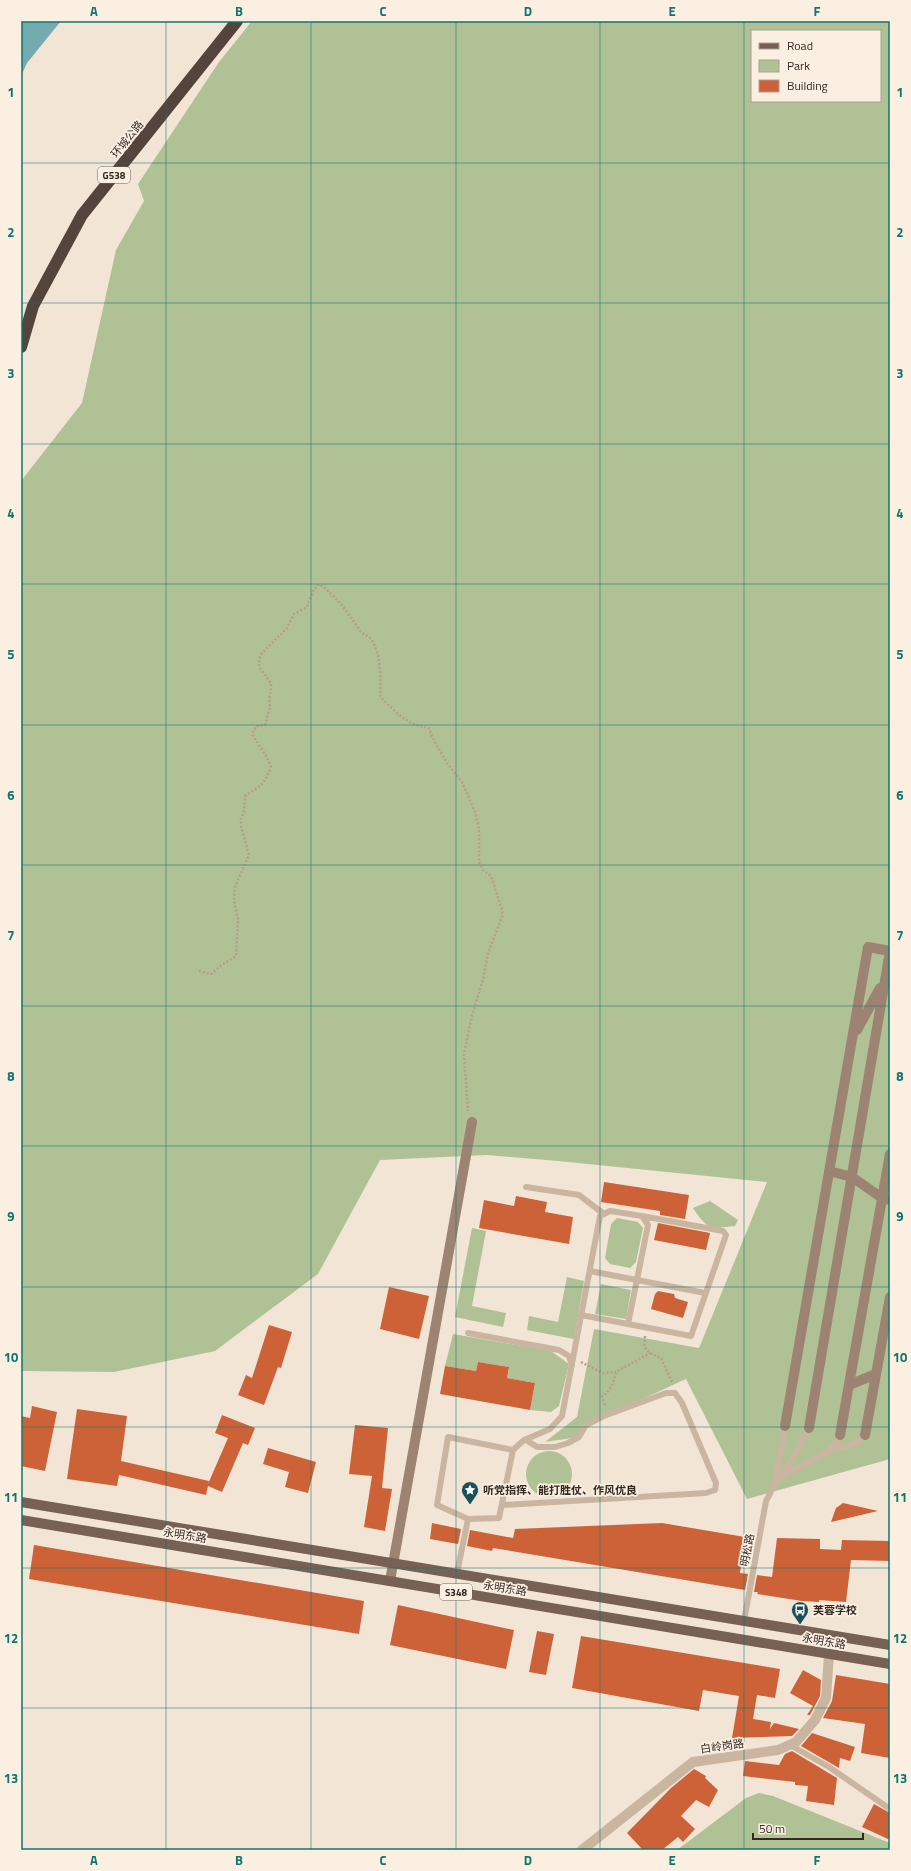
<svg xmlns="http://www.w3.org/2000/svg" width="911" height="1871" font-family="'Titillium Web','Noto Sans SC',sans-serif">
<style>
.green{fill:#b0c195;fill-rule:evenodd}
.water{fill:#73abb0}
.building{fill:#cd6238}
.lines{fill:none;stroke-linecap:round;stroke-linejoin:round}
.path{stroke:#b69f8b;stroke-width:2.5;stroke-dasharray:2 2;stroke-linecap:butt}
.lane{stroke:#cab5a1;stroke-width:6}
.street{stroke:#cab5a1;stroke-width:10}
.secondary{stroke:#9d8472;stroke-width:10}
.primary{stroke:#776154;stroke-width:10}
.highway{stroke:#55443b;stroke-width:12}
.grid{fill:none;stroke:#0f766e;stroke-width:1;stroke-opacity:0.55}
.labels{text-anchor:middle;stroke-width:3.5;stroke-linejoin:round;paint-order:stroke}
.shield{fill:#faefe1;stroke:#6f655d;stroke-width:1}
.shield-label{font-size:10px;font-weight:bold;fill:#342a24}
.street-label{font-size:11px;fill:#342a24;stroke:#faefe1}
.poi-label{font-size:11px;font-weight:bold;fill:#342a24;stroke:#faefe1;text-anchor:start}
.neatline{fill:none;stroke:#0f766e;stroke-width:1.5}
.grid-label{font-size:13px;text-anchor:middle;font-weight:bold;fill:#0f766e}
</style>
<rect width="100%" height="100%" fill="#f2e5d5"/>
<path class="green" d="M252 21H890V1459L747 1499 686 1379 586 1425 579 1437 545 1442 577 1417 594 1329 699 1348 767 1182 558 1161 487 1155 380 1160 318 1274 215 1351 114 1372 21 1371V481L82 403 116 250 144 201 138 184 219 62ZM752 31H880V101H752Z
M710 1201 738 1220 735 1226C710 1229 707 1229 693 1208Z
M617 1218 638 1222 643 1228 636 1262 630 1268 610 1264 605 1258 611 1224Z
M472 1228 486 1231 472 1306 506 1313 503 1327 455 1317Z
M567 1277 584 1281 574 1339 527 1330 529 1316 558 1322Z
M601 1284 631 1290 626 1319 595 1314Z
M453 1334 551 1351 569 1364 559 1406 551 1412 530 1410 535 1383 507 1378 509 1367 478 1362 476 1371 445 1366Z
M526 1474a23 23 0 1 1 46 0a23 23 0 1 1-46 0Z
M759 1793 773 1796 890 1843V1850H677L746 1798Z"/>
<path class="water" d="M21 21H61L27 63 21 76Z"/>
<path class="building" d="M604 1182 689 1195 685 1219 660 1215V1211L601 1202Z
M516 1196 547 1202 545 1212 573 1217 569 1244 479 1228 484 1200 514 1206Z
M658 1223 710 1233 706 1250 654 1240Z
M389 1287 429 1296 419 1339 380 1329Z
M658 1291 674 1294 675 1298 688 1302 683 1318 651 1309 655 1294Z
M269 1325 292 1332 281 1368 278 1367 264 1405 238 1395 246 1375 252 1378Z
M478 1362 509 1367 507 1378 535 1383 530 1410 440 1394 445 1366 476 1371Z
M32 1406 57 1412 45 1471 21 1466V1416L30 1418Z
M77 1409 127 1416 121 1461 209 1481 208 1484 228 1438 215 1433 222 1415 255 1428 248 1445 243 1443 222 1492 208 1486 206 1495 119 1475 117 1486 67 1479Z
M355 1425 388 1428 382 1488 392 1489 385 1531 364 1527 372 1476 349 1474Z
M268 1448 316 1462 308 1493 285 1487 289 1472 263 1464Z
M843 1503 878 1511 831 1522 836 1508Z
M432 1523 461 1529 458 1544 430 1539Z
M662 1523 745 1537 740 1573 748 1574 745 1590 493 1548 492 1551 467 1546 470 1530 513 1538 515 1529Z
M777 1538 820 1539V1549L841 1550 842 1540 890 1541V1561L851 1560 846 1602 819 1600V1602L802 1601 757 1594 758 1592H754L757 1575 772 1577Z
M34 1545 364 1601 359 1634 29 1579Z
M398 1605 514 1630 506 1669 390 1645Z
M537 1631 554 1634 546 1675 529 1672Z
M581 1636 780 1669 775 1698 757 1695 753 1719 771 1722 770 1729 774 1723 799 1729 792 1736 732 1738 739 1696 703 1690 699 1711 572 1688Z
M803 1670 821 1680 820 1696 810 1715H807L813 1706 790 1693Z
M836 1675 890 1684V1758L861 1753 865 1724 823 1718 832 1701Z
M812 1733 855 1747 850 1761 840 1758 839 1768 801 1746Z
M792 1751 837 1778 834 1805 806 1801 808 1786 795 1785V1782L743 1776 745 1761 779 1765 785 1754Z
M694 1769 706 1776 705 1778 718 1790 709 1807 696 1800 681 1816 695 1829 683 1842 678 1837 662 1850H643L627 1833 671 1788Z
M874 1804 890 1813V1840L862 1827Z"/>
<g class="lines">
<path class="path" d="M199 971 211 974 223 964 236 956 238 919 234 900 235 887 249 855 241 826V819L244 812 245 796C261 785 264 786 271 767 267 754 258 746 252 733L257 726 265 725 270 707 269 699 271 690V683L259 667V659L262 653 287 628 294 614 307 607 313 591 319 584C338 597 346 611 359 629 362 634 367 635 371 639 381 653 381 680 380 696 388 705 400 717 411 723 417 726 422 725 429 728L432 737 447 763 462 782 475 812 479 828V862L483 870 491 876 502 910V917L488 953 483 980 472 1015 464 1054 468 1111
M645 1336 644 1347 650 1353 661 1358 673 1384
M581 1362 603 1373 616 1372
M605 1405 602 1396C611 1391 614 1382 616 1372L650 1353"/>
<path class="lane" d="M526 1187 579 1195 604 1214
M590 1271 705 1293
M628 1324 691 1336 726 1235 723 1231 642 1216
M468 1333 559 1350 569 1356 572 1365
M828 1451 835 1445 840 1435
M783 1476 829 1451 856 1443 865 1435
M775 1484 785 1426
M502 1505 706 1493 715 1490 716 1483 682 1403 675 1393H666L604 1416 586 1425 579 1437 568 1443 555 1447H537L526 1440
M468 1519 437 1505 448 1437 513 1450
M457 1573 468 1519 499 1518 513 1450 524 1440 550 1429 562 1416 600 1216 610 1211 642 1216 648 1225 628 1324 581 1315
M744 1621 766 1501 775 1484 793 1458 809 1428
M790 1745 829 1767 890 1809"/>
<path class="street" d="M582 1850 693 1762 778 1750 796 1742 815 1720 826 1698 829 1654"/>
<path class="secondary" d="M857 1030 880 988
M829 1171 852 1177 882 1198 890 1200
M849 1385 876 1374
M785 1426 868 947 890 951
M809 1428 890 951
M840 1435 890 1154
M865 1435 890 1297
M390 1581 472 1122"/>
<path class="primary" d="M21 1502 890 1645
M21 1520 890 1664"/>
<path class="highway" d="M21 347 33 306 82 215 237 21"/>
</g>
<path class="grid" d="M166 21V1850M311 21V1850M456 21V1850M600 21V1850M744 21V1850M21 163H890M21 303H890M21 444H890M21 584H890M21 725H890M21 865H890M21 1006H890M21 1146H890M21 1287H890M21 1427H890M21 1568H890M21 1708H890"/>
<defs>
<g id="sight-pin" transform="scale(0.9)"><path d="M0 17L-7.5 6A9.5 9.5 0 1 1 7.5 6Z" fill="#185057" stroke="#faefe1"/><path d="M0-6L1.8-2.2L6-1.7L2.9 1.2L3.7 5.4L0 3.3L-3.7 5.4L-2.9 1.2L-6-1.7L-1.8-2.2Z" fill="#fff"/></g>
<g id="bus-pin" transform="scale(0.9)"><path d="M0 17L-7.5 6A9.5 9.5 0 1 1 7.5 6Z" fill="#185057" stroke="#faefe1"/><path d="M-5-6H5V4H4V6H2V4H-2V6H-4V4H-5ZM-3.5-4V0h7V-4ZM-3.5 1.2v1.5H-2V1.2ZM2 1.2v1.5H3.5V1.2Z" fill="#fff"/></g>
</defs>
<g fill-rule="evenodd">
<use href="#sight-pin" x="470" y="1490"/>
<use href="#bus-pin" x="800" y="1610"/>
</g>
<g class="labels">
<g class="shield">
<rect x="98" y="167" width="32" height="16" rx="3"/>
<rect x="440" y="1584" width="32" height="16" rx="3"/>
</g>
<g class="shield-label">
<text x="114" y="179">G538</text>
<text x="456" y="1596">S348</text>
</g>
<g class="street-label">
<text transform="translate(127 139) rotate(-51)" y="4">环城公路</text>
<text transform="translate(185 1535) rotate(9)" y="4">永明东路</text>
<text transform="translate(747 1550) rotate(-79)" y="4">明松路</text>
<text transform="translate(505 1588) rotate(9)" y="4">永明东路</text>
<text transform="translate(824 1641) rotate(10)" y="4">永明东路</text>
<text transform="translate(722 1746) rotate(-8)" y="4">白岭岗路</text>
</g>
<g class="poi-label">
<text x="483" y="1494">听党指挥、能打胜仗、作风优良</text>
<text x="813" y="1614">芙蓉学校</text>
</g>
</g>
<rect width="911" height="1871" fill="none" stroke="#faefe1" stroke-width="44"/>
<rect x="751" y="30" width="130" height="72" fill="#faefe1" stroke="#aba095"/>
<rect x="759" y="43" width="20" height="6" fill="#776154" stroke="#aba095"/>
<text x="787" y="50" font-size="12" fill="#342a24">Road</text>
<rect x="759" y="60" width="20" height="12" fill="#b0c195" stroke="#aba095"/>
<text x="787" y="70" font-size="12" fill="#342a24">Park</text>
<rect x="759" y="80" width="20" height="12" fill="#cd6238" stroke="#aba095"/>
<text x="787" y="90" font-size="12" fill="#342a24">Building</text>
<path d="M753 1833v6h110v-6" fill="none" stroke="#342a24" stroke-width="2"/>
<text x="759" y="1833" font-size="12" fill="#342a24" stroke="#faefe1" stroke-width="3" paint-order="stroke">50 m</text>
<rect x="22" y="22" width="867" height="1827" class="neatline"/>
<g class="grid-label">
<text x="94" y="16">A</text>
<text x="239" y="16">B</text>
<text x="383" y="16">C</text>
<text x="528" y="16">D</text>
<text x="672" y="16">E</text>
<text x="817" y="16">F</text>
<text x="11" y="97">1</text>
<text x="900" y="97">1</text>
<text x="11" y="237">2</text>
<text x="900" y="237">2</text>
<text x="11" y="378">3</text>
<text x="900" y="378">3</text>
<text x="11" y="518">4</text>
<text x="900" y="518">4</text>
<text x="11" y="659">5</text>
<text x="900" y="659">5</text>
<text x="11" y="800">6</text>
<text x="900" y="800">6</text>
<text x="11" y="940">7</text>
<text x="900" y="940">7</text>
<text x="11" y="1081">8</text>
<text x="900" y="1081">8</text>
<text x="11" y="1221">9</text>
<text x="900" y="1221">9</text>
<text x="11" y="1362">10</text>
<text x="900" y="1362">10</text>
<text x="11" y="1502">11</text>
<text x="900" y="1502">11</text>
<text x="11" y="1643">12</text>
<text x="900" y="1643">12</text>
<text x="11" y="1783">13</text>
<text x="900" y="1783">13</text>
<text x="94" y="1865">A</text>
<text x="239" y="1865">B</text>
<text x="383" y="1865">C</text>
<text x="528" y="1865">D</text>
<text x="672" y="1865">E</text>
<text x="817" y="1865">F</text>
</g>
</svg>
